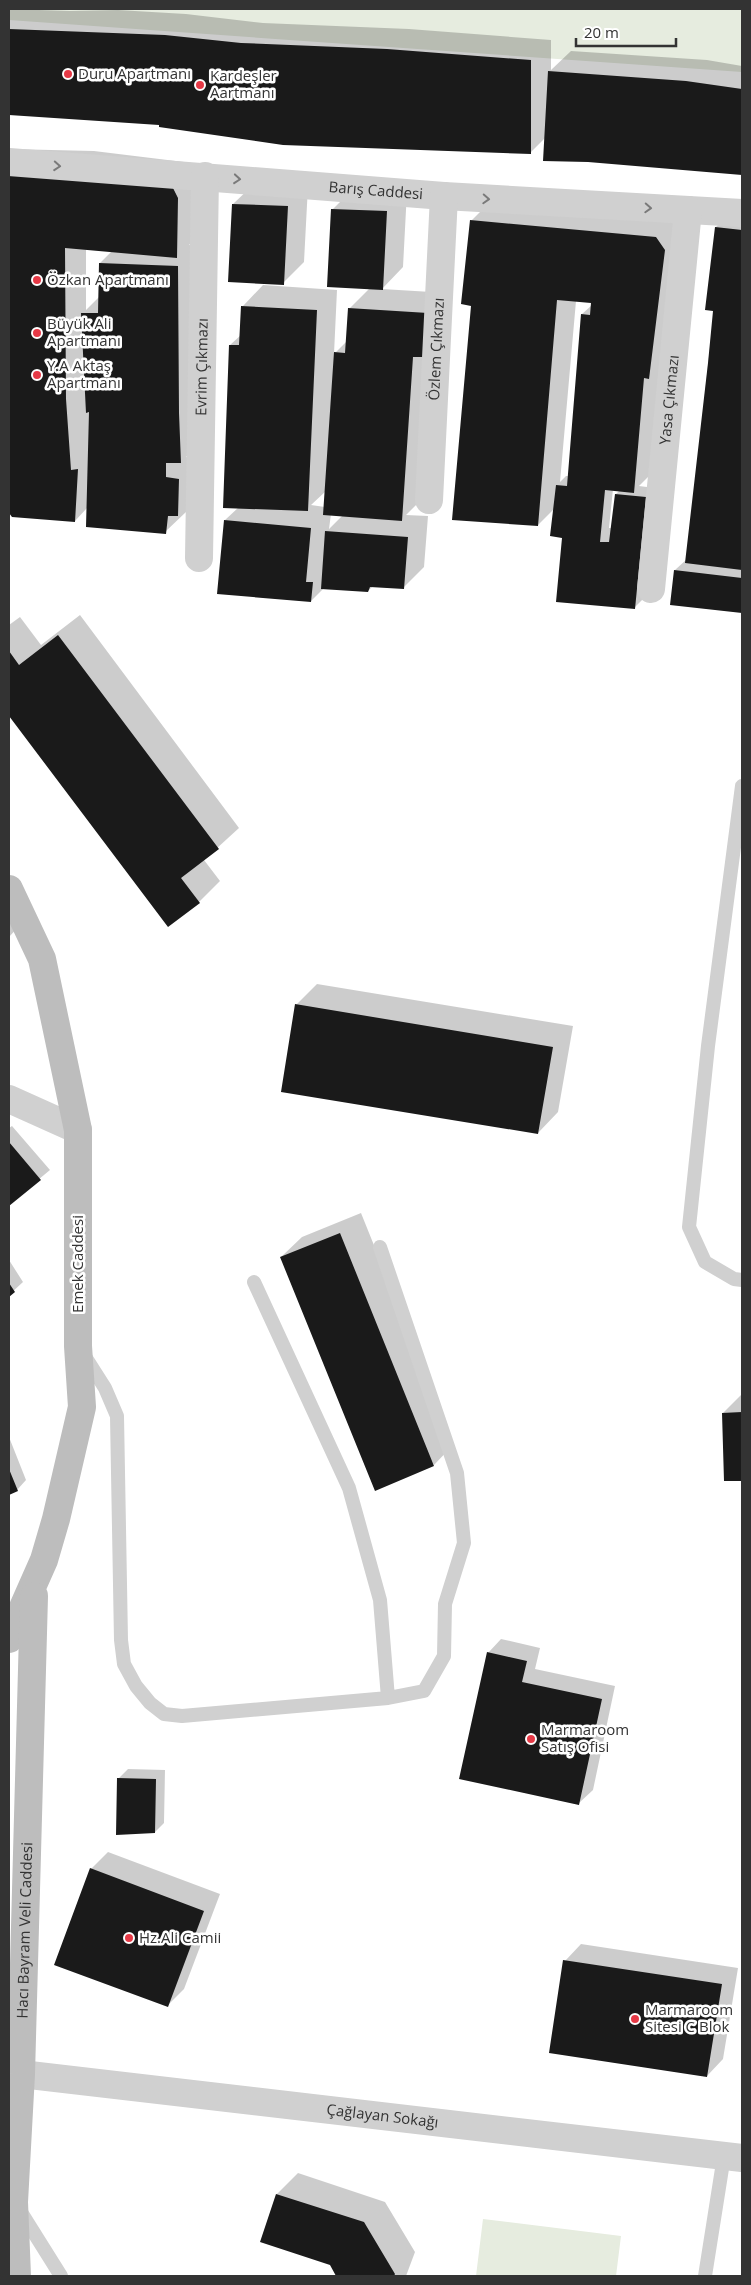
<svg xmlns="http://www.w3.org/2000/svg" width="751" height="2285" font-family="'Open Sans',sans-serif">
<style>
.green{fill:#e6ecdf}
.shadow{fill:#0003;fill-rule:evenodd}
.building{fill:#1a1a1a}
.lines{fill:none;stroke-linecap:round;stroke-linejoin:round}
.lane{stroke:#d0d0d0;stroke-width:14}
.street{stroke:#d0d0d0;stroke-width:28}
.secondary{stroke:#bdbdbd;stroke-width:28}
.oneway{stroke:#7a7a7a}
.poi-dot{fill:#e63946;stroke:#fff;stroke-width:2}
.labels{text-anchor:middle;stroke-width:5;stroke-linejoin:round;paint-order:stroke}
.poi-label{font-size:15px;fill:#333;stroke:#fff;text-anchor:start}
.street-label{font-size:15px;fill:#333;stroke:#fff}
</style>
<rect width="100%" height="100%" fill="#fff"/>
<path class="green" d="M9 9H742V72L9 20Z
M483 2219 621 2236 616 2276H476Z"/>
<path class="shadow" d="M9 9 70 11 118 10 186 14 263 23 409 29 551 40V70L571 51 707 60 742 66V173L588 161 546 137 531 152 41 114H9Z
M9 149 94 151 192 163 198 236 189 245H198L202 441 186 457 199 459 186 512 165 532 87 508 75 521 13 515 9 511ZM86 249 112 251 100 263V296L86 310Z
M254 184 308 186 304 262 283 283 233 204Z
M353 189 407 191 403 267 382 289 448 293 422 499 406 515 428 516 424 567 403 588 373 586 368 591 324 588 311 601 225 520 239 507 230 345 241 335 243 306 263 285 337 290 334 354 347 341 349 309 370 288 332 210ZM326 491 325 507 311 505ZM331 514 343 515 329 529Z
M492 200 677 217 655 470 639 486 655 488 648 594 635 607 563 539 555 508 538 525 472 305 471 221ZM576 301 592 302V305L582 314 569 476H566L560 482ZM613 489 620 490 616 494 612 528H609Z
M737 206 742 207V612L672 604 675 570 687 559 714 310 716 227Z
M80 615 239 828 204 860 220 881 199 902 168 926 9 714V625L20 617 41 645Z
M9 905 22 923 9 937Z
M317 984 573 1026 558 1112 538 1133 296 1005Z
M12 1126 50 1170 9 1204V1128Z
M361 1213 454 1444 434 1465 281 1257 302 1237Z
M9 1260 23 1282 9 1295Z
M742 1394V1480H725L723 1413Z
M9 1437 26 1480 17 1490 9 1493Z
M501 1639 540 1648 535 1669 615 1686 593 1790 579 1803 488 1653Z
M128 1769 165 1770 164 1823 155 1832 118 1779Z
M108 1852 220 1894 184 1989 167 2006 91 1869Z
M581 1944 738 1968 723 2059 707 2076 565 1961Z
M298 2173 385 2202 415 2252 406 2276H337L331 2264 262 2241 277 2194Z"/>
<path class="building" d="M9 29 165 35 241 43 387 49 531 60V154L283 145 159 127V125L9 115Z
M548 71 686 81 742 89V175L588 162 543 161Z
M9 170 171 184 178 198 177 258 65 248 66 399 71 470 78 469 75 522 12 517 9 513Z
M232 204 288 206 284 285 228 282Z
M331 209 387 211 383 290 327 287Z
M470 220 656 237 665 250 649 379 644 378 634 493 605 490 600 542H609L615 494 646 497 635 609 556 602 562 538 550 536 556 485 567 486 581 314 590 315 591 303 557 300 538 526 452 520 471 306 461 304Z
M715 227 742 230V570L685 563 708 363 713 311 705 310Z
M99 263 178 266 179 413 181 463H166V477L179 479 178 516H168L166 534 86 527 89 412 86 413 81 313H98Z
M241 306 317 310 308 511 223 508 229 345H239Z
M348 308 428 313 425 357H413L402 521 323 515 334 352 345 353Z
M224 520 311 528 306 582H313L311 602 217 594Z
M325 531 408 537 404 589 370 587 368 592 321 589Z
M674 570 742 578V613L670 605Z
M58 635 219 849 181 878 200 903 168 927 9 716V651L19 665Z
M295 1004 553 1047 538 1134 281 1092Z
M9 1142 41 1180 9 1206Z
M340 1233 434 1466 375 1491 280 1257Z
M9 1283 15 1292 9 1297Z
M742 1412V1481H724L722 1413Z
M9 1469 18 1491 9 1495Z
M487 1652 527 1661 522 1682 602 1699 579 1805 459 1779Z
M117 1778 156 1779 155 1833 116 1835Z
M90 1868 204 1911 168 2007 54 1965Z
M563 1960 722 1984 707 2077 549 2053Z
M276 2194 364 2222 395 2274 394 2276H336L330 2265 260 2242Z"/>
<g class="lines">
<path class="lane" d="M742 786 708 1046 689 1227 705 1262 734 1279 742 1280
M254 1282 349 1488 380 1600 388 1698
M84 1355 105 1388 117 1416 121 1640 124 1664 136 1686 150 1703 164 1714 182 1716 388 1698 424 1691 444 1656 445 1604 464 1543 457 1473 380 1247
M19 2209 61 2276
M705 2276 724 2156"/>
<g class="street">
<path id="s1" d="M9 162 444 196 742 213"/>
<path id="s2" d="M429 500 444 196"/>
<path id="s3" d="M199 558 205 176"/>
<path id="s4" d="M651 589 688 210"/>
<path d="M9 1099 78 1130"/>
<path id="s5" d="M21 2074 742 2158"/>
</g>
<g class="secondary">
<path d="M9 889 42 959 78 1130V1346L82 1407 56 1519 44 1560 9 1639"/>
<path id="s6" d="M17 2276 14 2202 21 2074 34 1596"/>
</g>
</g>
<defs><path id="oneway-chevron" d="M-2-3.5L2.5 0L-2 3.5" fill="none" stroke-width="1.6" stroke-linecap="round" stroke-linejoin="round" transform="scale(1.25)"/></defs>
<g class="oneway">
<use href="#oneway-chevron" transform="translate(57 166) rotate(4)"/>
<use href="#oneway-chevron" transform="translate(237 179) rotate(5)"/>
<use href="#oneway-chevron" transform="translate(486 199) rotate(3)"/>
<use href="#oneway-chevron" transform="translate(648 208) rotate(3)"/>
</g>
<g class="poi-dot">
<circle cx="68" cy="74" r="5"/>
<circle cx="200" cy="85" r="5"/>
<circle cx="37" cy="280" r="5"/>
<circle cx="37" cy="333" r="5"/>
<circle cx="37" cy="375" r="5"/>
<circle cx="531" cy="1739" r="5"/>
<circle cx="129" cy="1938" r="5"/>
<circle cx="635" cy="2019" r="5"/>
</g>
<g class="labels">
<g class="poi-label">
<text x="78" y="79">Duru Apartmanı</text>
<text x="210" y="81">Kardeşler<tspan x="210" dy="17">Aartmanı</tspan></text>
<text x="47" y="285">Özkan Apartmanı</text>
<text x="47" y="329">Büyük Ali<tspan x="47" dy="17">Apartmanı</tspan></text>
<text x="47" y="371">Y.A Aktaş<tspan x="47" dy="17">Apartmanı</tspan></text>
<text x="541" y="1735">Marmaroom<tspan x="541" dy="17">Satış Ofisi</tspan></text>
<text x="139" y="1943">Hz.Ali Camii</text>
<text x="645" y="2015">Marmaroom<tspan x="645" dy="17">Sitesi C Blok</tspan></text>
</g>
<g class="street-label">
<text dy="5" stroke="none"><textPath href="#s1" startOffset="368">Barış Caddesi</textPath></text>
<text dy="5" stroke="none"><textPath href="#s2" startOffset="151">Özlem Çıkmazı</textPath></text>
<text dy="5" stroke="none"><textPath href="#s3" startOffset="191">Evrim Çıkmazı</textPath></text>
<text dy="5" stroke="none"><textPath href="#s4" startOffset="190">Yasa Çıkmazı</textPath></text>
<text transform="translate(78 1264) rotate(-90)" y="5">Emek Caddesi</text>
<text dy="5" stroke="none"><textPath href="#s6" startOffset="346">Hacı Bayram Veli Caddesi</textPath></text>
<text dy="5" stroke="none"><textPath href="#s5" startOffset="364">Çağlayan Sokağı</textPath></text>
</g>
</g>
<rect width="751" height="2285" fill="none" stroke="#333333" stroke-width="20"/>
<path d="M576 38v8h100v-8" fill="none" stroke="#333333" stroke-width="2.5"/>
<text x="584" y="38" font-size="15" fill="#333333" stroke="#ffffff" stroke-width="4" paint-order="stroke">20 m</text>
</svg>
